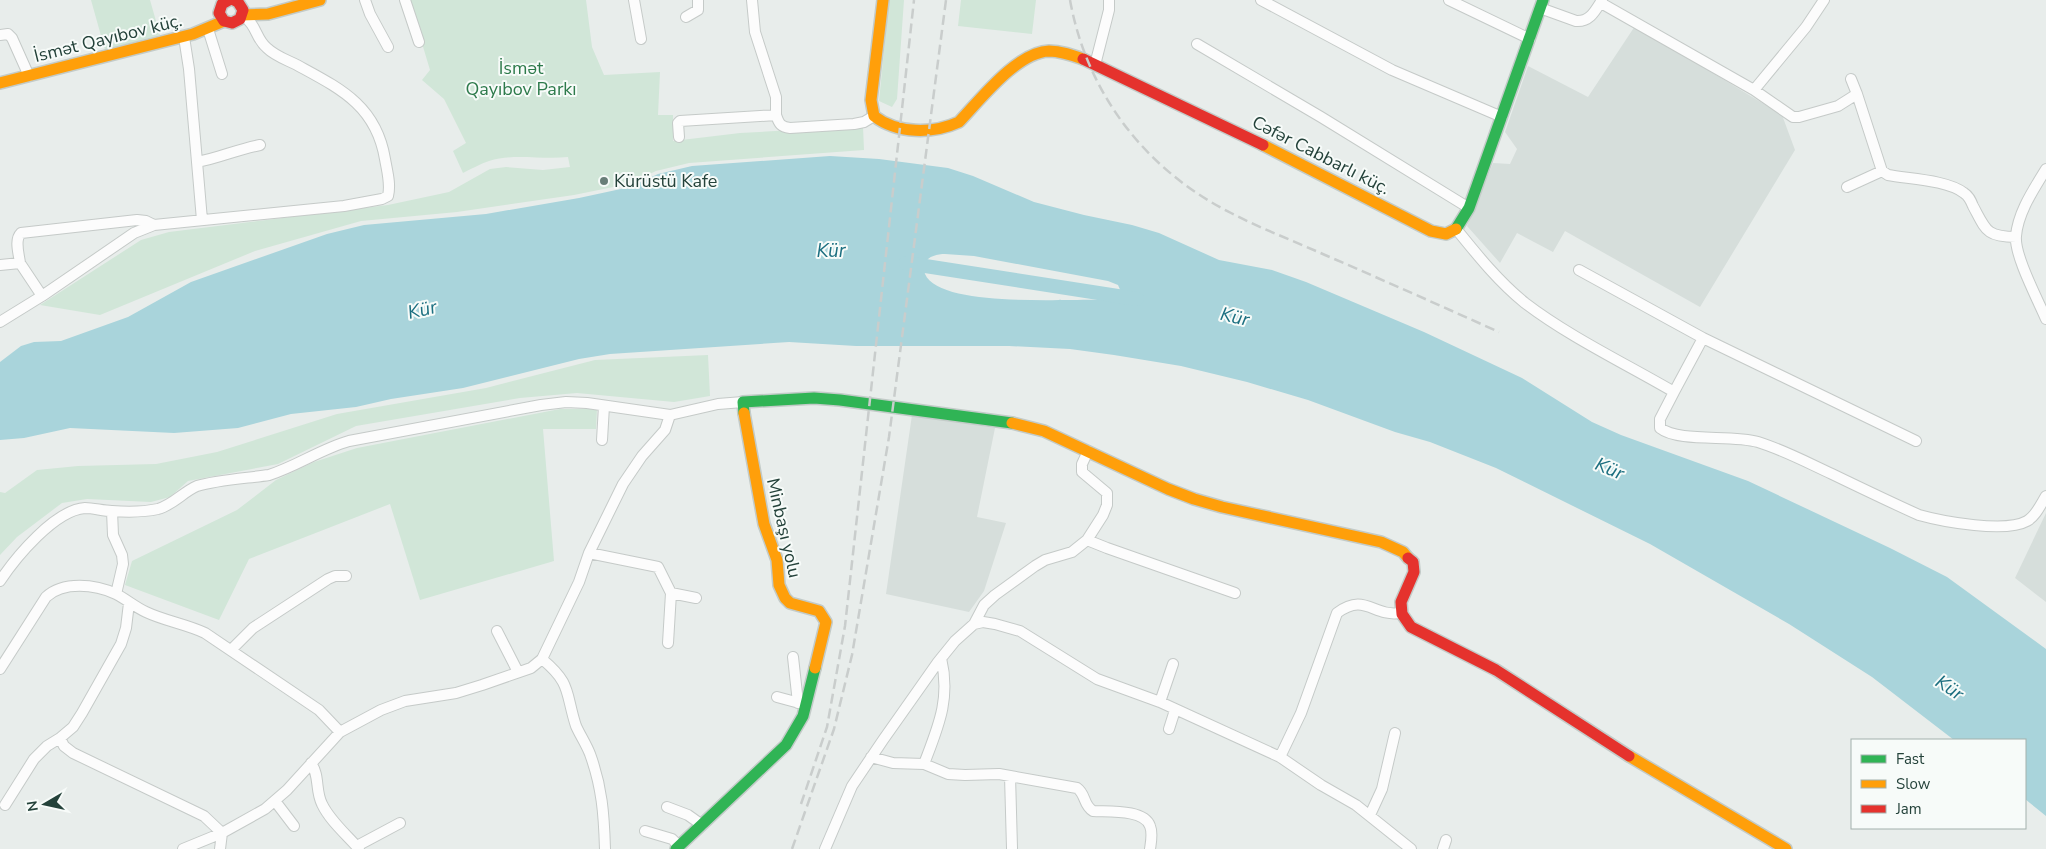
<svg xmlns="http://www.w3.org/2000/svg" width="2046" height="849" font-family="'Nunito Sans',sans-serif">
<style>
.built{fill:#d6dedb}
.green{fill:#d1e6d8}
.water{fill:#a9d4db;fill-rule:evenodd}
.lines{fill:none;stroke-linecap:round;stroke-linejoin:round}
.river{stroke:#a9d4db;stroke-width:14}
.street-casing{stroke:#c5cac8;stroke-width:12}
.fast-casing{stroke:#c3cbc8;stroke-width:14}
.slow-casing{stroke:#c3cbc8;stroke-width:14}
.jam-casing{stroke:#c3cbc8;stroke-width:14}
.street{stroke:#fcfcfc;stroke-width:10}
.fast{stroke:#30b455;stroke-width:11}
.slow{stroke:#ff9f0a;stroke-width:11}
.jam{stroke:#e5322d;stroke-width:11}
.rail{stroke:#c9cdcc;stroke-width:2.5;stroke-dasharray:10 5;stroke-linecap:butt}
.poi-dot{fill:#697e78;stroke:#f7fbf9;stroke-width:2}
.labels{text-anchor:middle;stroke-width:4;stroke-linejoin:round;paint-order:stroke}
.street-label{font-size:18px;fill:#24423a;stroke:#f7fbf9}
.park-label{font-size:18px;fill:#2d7a4b;stroke:#f7fbf9}
.poi-label{font-size:18px;fill:#24423a;stroke:#f7fbf9;text-anchor:start}
.water-label{font-size:19px;font-style:italic;fill:#1c6f80;stroke:#f7fbf9}
</style>
<rect width="100%" height="100%" fill="#e8edeb"/>
<path class="built" d="M1635 26 1782 115 1795 150 1700 307 1565 231 1553 252 1517 233 1500 263 1467 226 1493 163 1510 164 1517 149 1505 132 1528 66 1588 97Z
M912 415 995 428 977 517 1006 523 984 591 969 612 886 594Z
M2046 513V602L2015 578Z"/>
<path class="green" d="M91 0H150L160 35 105 50Z
M409 0H586L592 47 604 75 660 72 658 115H673V141L740 133 863 126 864 150 689 163 656 171 628 184 574 195 457 212 361 221 255 251 100 315 40 305 141 240 169 232 388 205 449 192 490 169 506 167 543 170 570 167 568 157C542 160 513 153 489 161 480 164 471 169 463 173L453 151 466 143 444 99 422 80 430 70Z
M889 0H904L897 99 892 107 879 101Z
M961 0H1036L1032 34 958 26Z
M708 355 710 396 674 402 577 393 520 398 356 426 278 464 188 481 170 497 151 502 87 499 62 503 17 537 0 555V492L5 493 37 470 78 466 156 464 217 452 337 414 486 388 595 360Z
M560 409H597L596 429H543L554 561 420 600 390 504 249 559 219 620 125 585 132 561 237 510 276 480 314 462 357 448Z"/>
<path class="water" d="M830 156 879 159 948 168 973 176 1034 202 1084 215 1132 225 1159 233 1219 260 1272 270 1306 282 1424 332 1522 378 1592 422 1621 435 1748 481 1890 548 1947 577 2046 649V816L2025 799V740H1954L1872 677 1789 624 1650 544 1496 468 1430 442 1395 432 1308 400 1247 382 1181 366 1114 355 1070 349 1009 346H856L789 342 610 354 579 359 463 388 391 399 356 407 291 414 238 428 174 433 70 428 24 438 0 440V362L21 346 34 342 61 341 128 317 191 282 327 234 364 225 486 214 579 198 630 187 658 174 692 166ZM945 254 974 256 1108 281 1118 285 1122 294 1115 299 1106 300C1072 298 940 309 925 274 924 270 923 266 925 263 928 256 938 254 945 254Z"/>
<g class="lines">
<path class="river" d="M906 263 1137 299"/>
<g class="street-casing">
<path id="street" d="M365 0 370 14 388 47
M405 0 419 42
M634 0 641 39
M752 0 755 32 776 97V115
M1261 0 1392 70 1502 117
M1449 0 1530 39
M1601 3 1754 90 1793 117H1799L1838 106 1857 94 1882 171 1888 175C1909 179 1947 180 1964 193 1969 196 1971 201 1973 206 1986 230 1986 237 2016 237
M1540 8 1576 21C1590 22 1595 11 1602 0
M686 17 698 10V0
M208 29 222 74
M0 35 8 34 12 38 29 76
M184 37 189 69 202 220
M1197 44 1321 117 1469 208
M1095 65 1109 10V0
M1851 79 1857 94
M1754 90 1806 27 1824 0
M679 137 678 123 680 121 776 115C779 124 781 127 790 128L854 124 864 122 874 116
M197 162C219 158 238 149 260 145
M2046 169C2034 189 2018 212 2016 236 2014 255 2038 300 2046 319
M1847 187 1882 171
M1457 230C1478 256 1499 282 1525 303 1568 336 1626 364 1674 392L1703 338
M20 263C19 254 14 240 21 233L137 220 146 221 154 225
M0 265 20 263 42 296
M1579 270 1703 338 1916 441
M0 322 42 296 134 233 154 225 344 206 382 199 388 196C391 184 387 171 385 159 376 105 339 88 297 65 287 60 275 56 267 48 255 38 258 26 242 15
M1674 392 1660 419V428C1679 443 1732 434 1758 442 1784 450 1808 463 1832 474 1861 488 1890 502 1919 515 1944 522 2006 533 2027 521 2036 516 2041 504 2046 496
M602 440 604 406
M112 511 113 535 122 555 123 564 116 594
M1087 540 1107 548 1235 593
M589 553 658 567 671 593 668 643
M0 581C16 557 55 510 85 508 94 508 103 511 112 511 126 512 144 512 158 509 173 505 183 492 197 486 216 480 249 478 269 475 297 466 321 449 349 441L541 405 566 402 587 403 670 415 718 404 743 402
M671 593 696 598
M974 624 984 605 995 595 1035 566 1045 560 1072 552 1087 540 1103 515 1107 505V493L1082 472V464L1088 451
M497 631 518 672
M231 650 253 628 328 579 335 576H346
M793 657 798 703
M542 659C572 684 565 692 576 726 580 735 586 744 590 754 602 787 604 814 605 849
M0 669 46 597C63 581 95 584 116 594 126 599 135 607 146 612 165 621 186 624 205 633L319 710 340 732
M777 697 803 704
M1160 702 1173 664
M1169 729 1175 710
M60 738 64 746 73 753 204 816 222 833 220 849
M871 757 893 763 924 764 948 774 965 775 999 774 1077 788C1086 794 1083 805 1093 811 1108 812 1144 809 1150 826 1153 833 1151 842 1150 849
M1280 757 1301 713 1337 613C1365 592 1373 617 1400 613
M311 763C320 776 315 790 322 804 330 821 347 835 359 849
M924 764C938 727 951 699 941 658
M1010 776 1012 848
M275 801 294 826
M5 805 34 759 47 746 60 738 73 727 82 713 121 644 126 628 129 603
M667 807 688 815 702 825
M1370 815 1382 789 1395 733
M645 831 672 839 679 846
M357 846 400 823
M183 849 222 833 265 809 287 790 340 732 381 710 405 701 456 693 482 685 531 668 542 659 579 582 589 553 623 484 642 456 665 430 670 415
M825 849 852 786 883 740 938 662 955 641 974 624 983 622 995 624 1020 631 1097 679 1160 702 1280 757 1321 785 1356 805 1411 849
M1443 849 1446 840"/>
</g>
<g class="fast-casing">
<path id="fast" d="M1456 229 1469 208 1543 0
M744 413 743 402 814 398 840 400 1012 423
M676 849 786 745 803 716 815 668"/>
</g>
<g class="slow-casing">
<path id="slow" d="M883 0 871 100 874 116C897 134 933 134 959 122 980 100 1017 52 1049 51 1061 51 1072 55 1083 59
M242 15 268 14 320 0
M0 83 193 34 224 21
M1263 145 1431 231 1446 234 1456 229
M744 413 764 524 777 560 779 585 785 598 790 603 819 611 826 622 815 668
M1012 423 1044 431 1168 489 1194 499 1222 507 1381 542 1403 552 1408 558
M1629 756 1786 849"/>
</g>
<g class="jam-casing">
<path id="jam" d="M229 0 222 4 219 13 224 21 232 23 240 19 243 10 238 2 234 0
M1083 59 1263 145
M1408 558 1413 562 1414 572 1401 602 1402 614 1411 627 1496 670 1629 756"/>
</g>
<use href="#street" class="street"/>
<use href="#fast" class="fast"/>
<use href="#slow" class="slow"/>
<use href="#jam" class="jam"/>
<path class="rail" d="M1070 0C1087 94 1146 170 1231 213 1262 229 1294 241 1325 255 1383 280 1441 306 1499 332
M801 804 827 727 845 626 914 0
M792 849 834 729 852 655 889 437 946 0"/>
</g>
<circle class="poi-dot" cx="604" cy="181" r="5"/>
<g class="labels">
<g class="street-label">
<text transform="translate(108 38) rotate(-14)" y="6">İsmət Qayıbov küç.</text>
<text transform="translate(1321 155) rotate(27)" y="6">Cəfər Cabbarlı küç.</text>
<text transform="translate(784 528) rotate(77)" y="6">Minbaşı yolu</text>
</g>
<g class="park-label">
<text x="521" y="74">İsmət<tspan x="521" dy="21">Qayıbov Parkı</tspan></text>
</g>
<g class="poi-label">
<text x="614" y="187">Kürüstü Kafe</text>
</g>
<g class="water-label">
<text x="831" y="257">Kür</text>
<text transform="translate(422 309) rotate(-13)" y="7">Kür</text>
<text transform="translate(1235 316) rotate(13)" y="7">Kür</text>
<text transform="translate(1610 468) rotate(23)" y="7">Kür</text>
<text transform="translate(1950 687) rotate(34)" y="7">Kür</text>
</g>
</g>
<rect x="1851" y="739" width="175" height="90" fill="#f7fbf9" stroke="#a3b1ad"/>
<rect x="1861" y="755" width="25" height="8" fill="#30b455" stroke="#a3b1ad"/>
<text x="1896" y="764" font-size="15" fill="#24423a">Fast</text>
<rect x="1861" y="780" width="25" height="8" fill="#ff9f0a" stroke="#a3b1ad"/>
<text x="1896" y="789" font-size="15" fill="#24423a">Slow</text>
<rect x="1861" y="805" width="25" height="8" fill="#e5322d" stroke="#a3b1ad"/>
<text x="1896" y="814" font-size="15" fill="#24423a">Jam</text>
<g transform="translate(45 804) rotate(261)" stroke="#f7fbf9" stroke-width="4" paint-order="stroke">
<path d="M0-4L9 19L0 12L-9 19Z" fill="#24423a"/>
<text y="-8" font-size="14" font-weight="bold" text-anchor="middle" fill="#24423a">N</text>
</g>
</svg>
